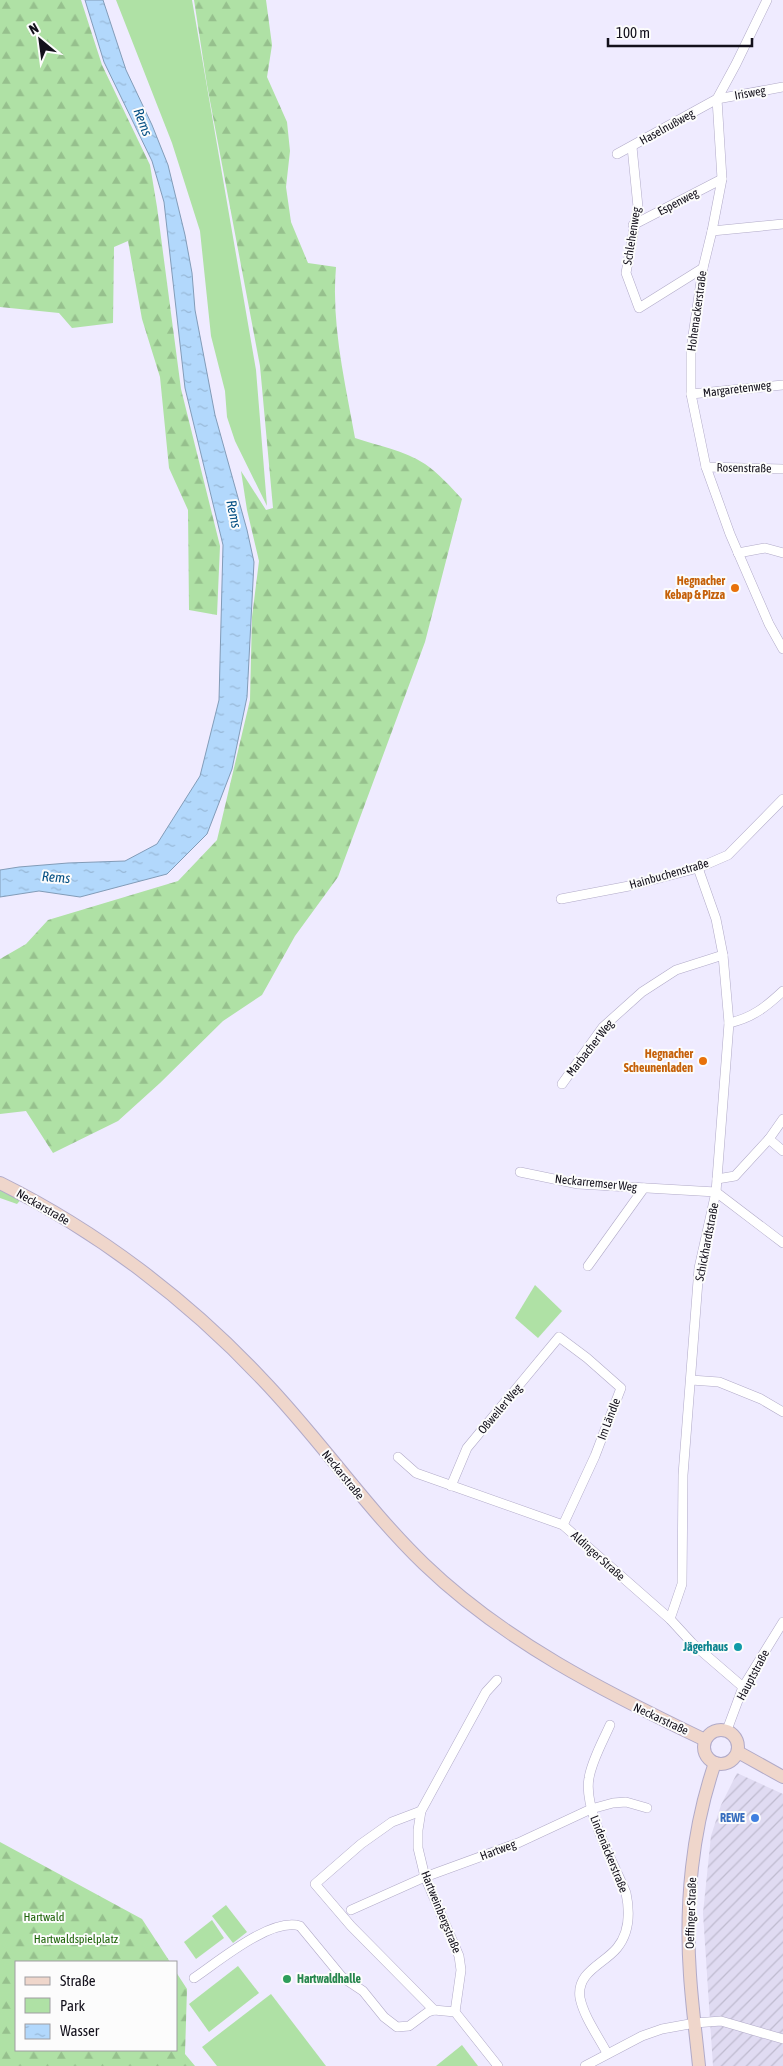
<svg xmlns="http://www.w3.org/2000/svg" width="783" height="2066" font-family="'Asap Condensed',sans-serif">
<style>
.industrial{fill:url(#industrial-furrows)}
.green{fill:#afe1a5}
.forest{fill:url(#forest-firs)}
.water{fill:url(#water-ripples);stroke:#829cb8}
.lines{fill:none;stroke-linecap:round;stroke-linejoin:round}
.street-casing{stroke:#b1aac8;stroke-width:10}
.secondary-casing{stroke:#b1aac8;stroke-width:14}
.street{stroke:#fff;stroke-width:9}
.secondary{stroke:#efd6cb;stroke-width:12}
.food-dot{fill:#e8710a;stroke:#fcfcfc;stroke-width:2}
.culture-dot{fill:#0f9aa8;stroke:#fcfcfc;stroke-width:2}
.shop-dot{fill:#3f7fe0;stroke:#fcfcfc;stroke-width:2}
.leisure-dot{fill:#2e9e5b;stroke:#fcfcfc;stroke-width:2}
.labels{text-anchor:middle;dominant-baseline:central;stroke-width:4;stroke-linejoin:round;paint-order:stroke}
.street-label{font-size:12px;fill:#13101b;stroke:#fcfcfc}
.food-label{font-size:12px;font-weight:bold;fill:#c56008;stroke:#fcfcfc;text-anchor:end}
.culture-label{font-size:12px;font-weight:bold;fill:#0d838f;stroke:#fcfcfc;text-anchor:end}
.shop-label{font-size:12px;font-weight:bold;fill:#366cbe;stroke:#fcfcfc;text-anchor:end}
.park-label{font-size:12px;fill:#1d6409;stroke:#fcfcfc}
.leisure-label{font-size:12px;font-weight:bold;fill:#27864d;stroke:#fcfcfc;text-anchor:start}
.water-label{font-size:14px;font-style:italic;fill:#004d82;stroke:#fcfcfc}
</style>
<defs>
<pattern id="industrial-furrows" width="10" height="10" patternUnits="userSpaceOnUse" patternTransform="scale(1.25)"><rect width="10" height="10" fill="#e0dbf2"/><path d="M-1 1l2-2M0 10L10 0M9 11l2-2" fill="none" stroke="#bfbbcf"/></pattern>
<pattern id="forest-firs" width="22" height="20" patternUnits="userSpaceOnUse" patternTransform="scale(1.25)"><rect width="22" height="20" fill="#afe1a5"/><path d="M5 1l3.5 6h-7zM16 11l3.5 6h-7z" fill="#96c08d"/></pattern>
<pattern id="water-ripples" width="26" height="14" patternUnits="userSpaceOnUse" patternTransform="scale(1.25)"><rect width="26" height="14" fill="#b2d8fc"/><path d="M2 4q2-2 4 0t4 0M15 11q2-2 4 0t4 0" fill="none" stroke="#98b8d7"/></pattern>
</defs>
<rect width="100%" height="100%" fill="#efebff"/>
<polygon class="industrial" points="737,1773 783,1794 783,2066 713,2066 703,1913 711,1836 721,1805"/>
<g class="green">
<polygon points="116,0 192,0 256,370 267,506 235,441 227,417 225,391 211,336 200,231 172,143"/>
<polygon points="0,1184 25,1195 17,1204 0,1198"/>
<polygon points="535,1285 562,1311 538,1338 515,1318"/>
<polygon points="226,1905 247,1932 233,1943 212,1916"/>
<polygon points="212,1920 224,1938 196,1959 184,1942"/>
<polygon points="238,1966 259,1993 209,2032 189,2004"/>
<polygon points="271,1994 326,2066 217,2066 202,2047"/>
<polygon points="462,2045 478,2066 436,2066"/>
</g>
<g class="forest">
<polygon points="0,0 81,0 102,65 150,165 157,207 181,389 220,546 217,615 189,610 188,510 169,468 160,377 142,319 128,241 114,247 113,323 72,328 59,313 0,307"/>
<path d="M194,0H266L272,45L267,77L287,122L290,151L286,187L291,222L308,263L336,267C331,324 345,382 355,438C378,446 404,450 425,464C439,474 450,486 462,499L425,642L338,877L295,936L262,995L223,1021L160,1083L118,1121L53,1153L26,1111L0,1114V959L26,944L48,920L178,881L217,840L250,700L252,617L259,561L247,510L241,471L266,510L273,508L260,366L207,85Z"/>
<polygon points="0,1842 142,1919 170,1962 16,1962 16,2050 176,2050 176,1972 187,1989 185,2054 195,2066 0,2066"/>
</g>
<polygon class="water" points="85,0 103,0 126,70 152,125 168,165 185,235 192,273 195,310 215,415 247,530 254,562 247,697 232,769 207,834 167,874 80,897 39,891 0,897 0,870 19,867 68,863 125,861 157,844 200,776 219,700 223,545 185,388 164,202 152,161 104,62"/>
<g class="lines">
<g class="street-casing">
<g id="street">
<polyline points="767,0 736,64 717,99 722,179 712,231 703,268 691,349 691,394 706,467 730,534 769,624 783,649"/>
<polyline points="632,147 638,207 626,273 639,308 703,268"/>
<polyline points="617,154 717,99 783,87"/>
<polyline points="633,225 722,179"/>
<polyline points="712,231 783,224"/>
<polyline points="691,394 783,385"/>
<polyline points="706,467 783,469"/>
<polyline points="738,553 765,548 783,553"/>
<polyline points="561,899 629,886 698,868 728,855 783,799"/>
<path d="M729,1023C752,1018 766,1007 783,991"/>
<polyline points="562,1084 603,1027 642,992 676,970 723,955"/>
<polyline points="769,1139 783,1151"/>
<polyline points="520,1172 578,1184 716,1192 783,1243"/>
<polyline points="717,1179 735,1176 769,1139 783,1119"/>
<polyline points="588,1266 644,1188"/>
<polyline points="691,1380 719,1382 761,1399 783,1412"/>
<polyline points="398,1457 416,1473 563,1525 670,1619 692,1643 743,1687"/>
<polyline points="451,1486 467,1448 559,1337 587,1358 621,1388 595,1456 563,1525"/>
<polyline points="670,1619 682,1584 683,1475 699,1268 716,1192 729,1023 723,955 716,919 698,868"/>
<polyline points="727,1730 743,1687 783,1622"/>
<polyline points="421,1811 392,1822 361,1844 315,1884 351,1926 434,2010"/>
<polyline points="351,1910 425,1877 518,1843 591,1809 613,1803 626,1802 647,1808"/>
<path d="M194,1978C218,1962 271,1917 300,1926L342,1977L363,1991L384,2017L397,2027L409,2026L428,2012L434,2010L455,2012L498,2066"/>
<polyline points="455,2012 461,1970 459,1956 425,1877 418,1848 418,1830 421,1811 486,1692 497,1680"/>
<path d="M607,2053C598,2036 584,2017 580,1998C576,1972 604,1964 617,1948C630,1932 630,1912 626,1893C614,1863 583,1809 589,1778C592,1760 603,1741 610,1725"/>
<polyline points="585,2066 642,2036 662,2029 695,2023 721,2021 783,2039"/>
</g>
</g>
<g class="secondary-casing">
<g id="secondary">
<path d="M0,1183C97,1231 188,1300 262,1379C319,1438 365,1507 424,1564C505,1642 605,1692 705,1740"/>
<circle cx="721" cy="1747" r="17"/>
<polyline points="738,1752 783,1777"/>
<path d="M699,2066C696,2036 692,2005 690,1975C685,1905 692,1829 715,1763"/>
</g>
</g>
<use href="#street" class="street"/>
<use href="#secondary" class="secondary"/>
</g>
<g class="food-dot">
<circle cx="735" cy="588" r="5"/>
<circle cx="703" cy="1061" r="5"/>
</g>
<circle class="culture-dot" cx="738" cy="1647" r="5"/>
<circle class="shop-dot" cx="755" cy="1818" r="5"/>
<circle class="leisure-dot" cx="287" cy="1979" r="5"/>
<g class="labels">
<g class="street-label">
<text transform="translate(750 93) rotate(-10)">Irisweg</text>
<text transform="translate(667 127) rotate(-29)">Haselnußweg</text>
<text transform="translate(678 202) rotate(-28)">Espenweg</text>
<text transform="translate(632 236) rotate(-81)">Schlehenweg</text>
<text transform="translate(697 311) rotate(-82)">Hohenackerstraße</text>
<text transform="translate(737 389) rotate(-7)">Margaretenweg</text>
<text transform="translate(744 468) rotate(1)">Rosenstraße</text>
<text transform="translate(669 874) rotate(-16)">Hainbuchenstraße</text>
<text transform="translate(590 1048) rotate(-52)">Marbacher Weg</text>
<text transform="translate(596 1183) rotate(6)">Neckarremser Weg</text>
<text transform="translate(43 1207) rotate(30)">Neckarstraße</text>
<text transform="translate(707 1242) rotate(-79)">Schickhardtstraße</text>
<text transform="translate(500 1409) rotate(-50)">Oßweiler Weg</text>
<text transform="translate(609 1419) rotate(-69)">Im Ländle</text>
<text transform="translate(343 1475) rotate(51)">Neckarstraße</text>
<text transform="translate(598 1556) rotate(42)">Aldinger Straße</text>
<text transform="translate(753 1675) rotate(-62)">Hauptstraße</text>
<text transform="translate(661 1719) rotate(25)">Neckarstraße</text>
<text transform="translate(498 1850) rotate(-21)">Hartweg</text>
<text transform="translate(609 1854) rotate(68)">Lindenäckerstraße</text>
<text transform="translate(441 1912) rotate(68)">Hartweinbergstraße</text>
<text transform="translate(691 1913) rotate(-88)">Oeffinger Straße</text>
</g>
<g class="food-label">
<text x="725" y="581">Hegnacher<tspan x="725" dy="14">Kebap &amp; Pizza</tspan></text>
<text x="693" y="1054">Hegnacher<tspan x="693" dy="14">Scheunenladen</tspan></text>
</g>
<g class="culture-label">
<text x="728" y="1647">Jägerhaus</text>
</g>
<g class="shop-label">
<text x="745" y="1818">REWE</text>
</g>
<g class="park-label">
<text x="44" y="1917">Hartwald</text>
<text x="76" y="1939">Hartwaldspielplatz</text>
</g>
<g class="leisure-label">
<text x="297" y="1979">Hartwaldhalle</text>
</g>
<g class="water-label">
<text transform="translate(143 122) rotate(69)">Rems</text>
<text transform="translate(234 514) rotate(78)">Rems</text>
<text transform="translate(56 877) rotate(4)">Rems</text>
</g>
</g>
<rect x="15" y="1961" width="162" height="90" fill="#fcfcfc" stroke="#9f9ea2"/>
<rect x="25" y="1977" width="25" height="8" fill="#efd6cb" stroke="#9f9ea2"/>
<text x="60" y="1986" font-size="15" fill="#13101b">Straße</text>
<rect x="25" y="1998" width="25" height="15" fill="#afe1a5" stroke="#9f9ea2"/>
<text x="60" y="2011" font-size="15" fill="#13101b">Park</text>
<rect x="25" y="2024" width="25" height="15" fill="url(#water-ripples)" stroke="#9f9ea2"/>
<text x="60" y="2036" font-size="15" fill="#13101b">Wasser</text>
<g transform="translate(40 40) rotate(331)" stroke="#fcfcfc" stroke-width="4" paint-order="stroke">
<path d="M0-4L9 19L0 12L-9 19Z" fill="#13101b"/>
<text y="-8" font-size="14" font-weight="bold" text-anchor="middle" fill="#13101b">N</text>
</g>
<path d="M608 38v8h144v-8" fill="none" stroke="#13101b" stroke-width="2.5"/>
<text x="616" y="38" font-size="15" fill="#13101b" stroke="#fcfcfc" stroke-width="4" paint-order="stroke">100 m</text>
</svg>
